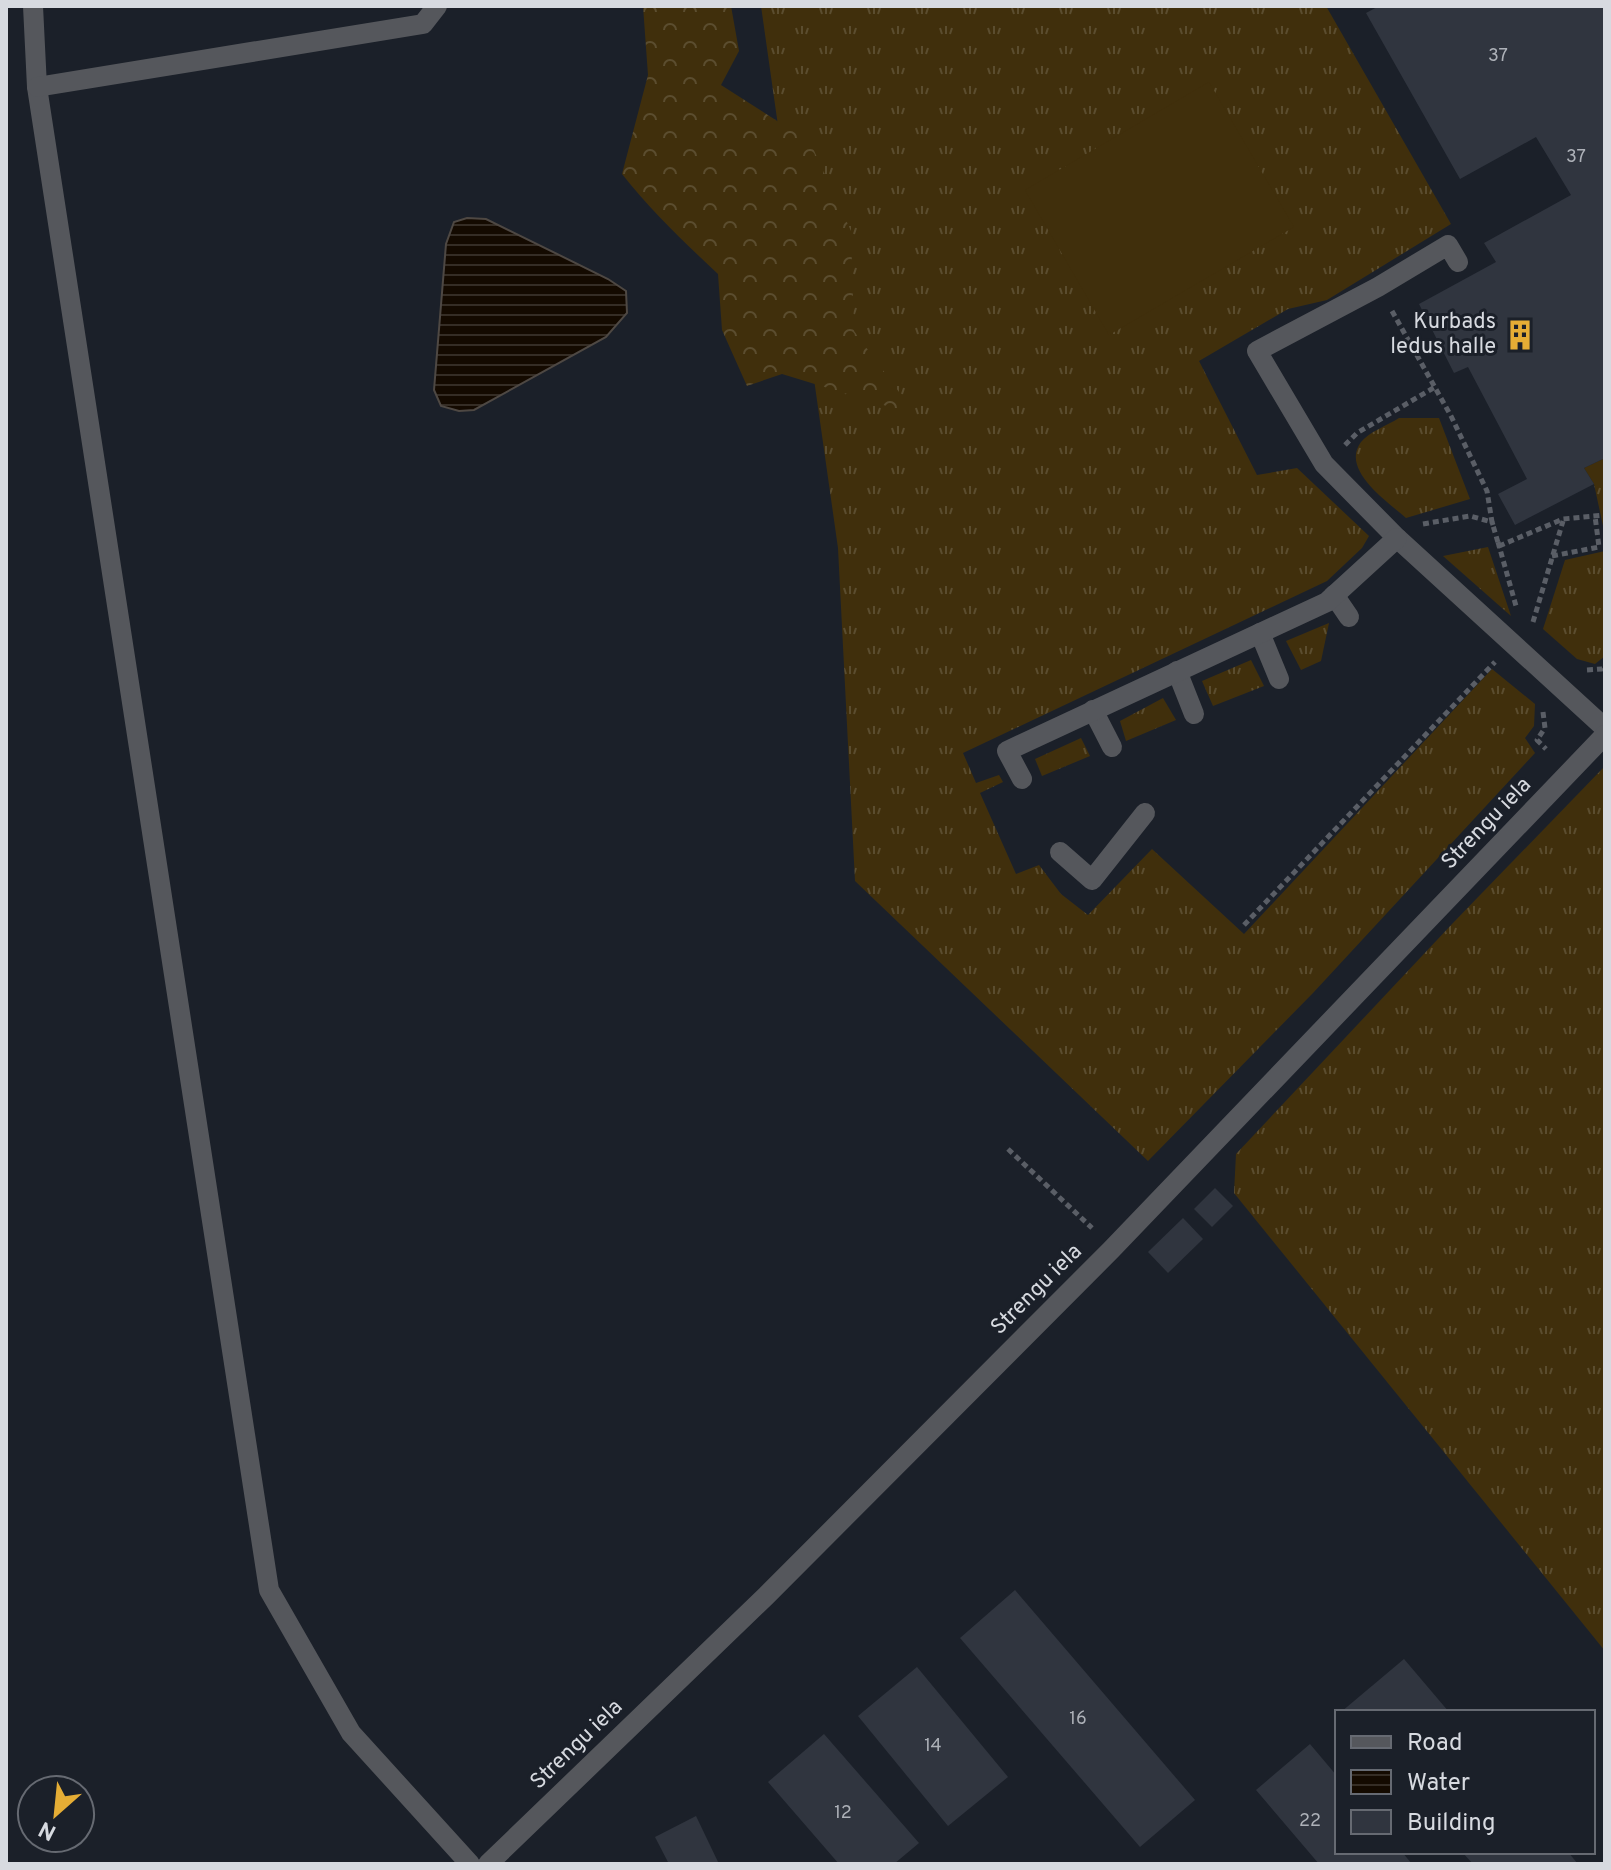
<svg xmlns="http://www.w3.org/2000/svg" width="1611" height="1870" font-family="Overpass,sans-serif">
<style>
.grass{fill:url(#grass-tufts)}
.forest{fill:url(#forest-crowns)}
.garden{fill:#402f0c}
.water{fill:url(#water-rules);stroke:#4e4843;stroke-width:2}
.building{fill:#30353f}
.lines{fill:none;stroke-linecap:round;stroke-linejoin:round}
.path{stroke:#5a5e66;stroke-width:5;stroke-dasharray:6 4;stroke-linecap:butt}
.minor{stroke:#55575c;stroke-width:20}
.labels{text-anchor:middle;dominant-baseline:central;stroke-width:6;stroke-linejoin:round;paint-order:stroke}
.number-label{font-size:18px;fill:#adb1b8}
.poi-label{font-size:22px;fill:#d7dae0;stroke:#1b2029;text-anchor:end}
.street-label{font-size:22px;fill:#d7dae0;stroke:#1b2029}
</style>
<defs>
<pattern id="grass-tufts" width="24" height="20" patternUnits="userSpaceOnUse" patternTransform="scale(2)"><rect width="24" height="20" fill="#402f0c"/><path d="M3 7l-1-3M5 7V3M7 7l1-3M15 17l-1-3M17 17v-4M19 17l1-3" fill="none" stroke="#5b4d2f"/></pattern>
<pattern id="forest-crowns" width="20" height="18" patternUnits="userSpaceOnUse" patternTransform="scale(2)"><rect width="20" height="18" fill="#402f0c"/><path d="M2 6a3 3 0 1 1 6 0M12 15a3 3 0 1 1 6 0" fill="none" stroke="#5b4d2f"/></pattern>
<pattern id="water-rules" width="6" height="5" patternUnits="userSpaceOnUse" patternTransform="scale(2)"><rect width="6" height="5" fill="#140a00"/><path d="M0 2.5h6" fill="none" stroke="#352d25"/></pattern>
</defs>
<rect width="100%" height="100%" fill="#1b2029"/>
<g class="grass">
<polygon points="761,6 1326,6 1451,224 1327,300 1288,309 1199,361 1257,475 1297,468 1369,536 1362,548 1327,581 963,753 976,783 999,775 1003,782 980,793 1016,874 1039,865 1061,894 1088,915 1152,849 1244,934 1492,669 1535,704 1534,726 1525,738 1535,753 1313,993 1148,1161 855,881 838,548"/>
<path d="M1399,418H1439L1470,499L1406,518C1388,502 1340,470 1361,442C1369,432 1388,425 1399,418Z"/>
<polygon points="1605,458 1605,535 1594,484 1584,468"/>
<polygon points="1488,547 1511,616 1443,556"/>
<polygon points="1605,551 1605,656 1595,664 1577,659 1543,629 1565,560"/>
<polygon points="1329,623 1321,661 1301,670 1286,641"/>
<polygon points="1251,660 1264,686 1213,706 1202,681"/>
<polygon points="1163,698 1176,720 1126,741 1120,721"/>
<polygon points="1081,738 1090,756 1042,776 1035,759"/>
<polygon points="1605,766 1605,1651 1234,1193 1236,1154 1452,924"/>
</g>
<path class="forest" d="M643,6H731L739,51L721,85L810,142L851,231L854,331L916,415L782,374L747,386L722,330L718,274C684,242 651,211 622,174L648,75Z"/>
<polygon class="garden" points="1209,82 1294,227 1109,335 1025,190"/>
<polygon class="water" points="467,218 486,219 608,279 626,291 627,313 606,337 474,410 459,411 441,406 434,390 446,244 454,222"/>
<g class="building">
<polygon points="1379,6 1605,6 1605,458 1584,468 1594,484 1515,525 1498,494 1527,479 1468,367 1454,373 1419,304 1496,262 1484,243 1571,195 1536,137 1460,179 1366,13"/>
<polygon points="1215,1188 1233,1206 1212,1227 1194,1209"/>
<polygon points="1183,1218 1203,1239 1168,1273 1148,1252"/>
<polygon points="1015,1590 1195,1800 1140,1847 960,1638"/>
<polygon points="1404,1659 1449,1712 1341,1712"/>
<polygon points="917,1667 1008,1777 948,1826 858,1716"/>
<polygon points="824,1734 919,1843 894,1864 839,1864 768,1782"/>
<polygon points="1310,1744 1337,1776 1337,1852 1402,1852 1412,1864 1319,1864 1256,1790"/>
<polygon points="696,1816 719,1864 669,1864 655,1837"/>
<polygon points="1462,1852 1568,1852 1578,1864 1473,1864"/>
</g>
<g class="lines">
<g class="path">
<polyline points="1392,311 1451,416 1487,491 1492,522 1499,546 1563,519 1605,515"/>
<polyline points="1345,445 1357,433 1435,387"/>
<polyline points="1423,524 1470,516 1492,522 1493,525"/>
<polyline points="1498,542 1516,606"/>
<polyline points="1552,556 1599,547 1595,516"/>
<polyline points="1533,622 1563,521"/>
<polyline points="1587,670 1602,669 1605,667"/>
<polyline points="1543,712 1545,728 1537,740 1546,749"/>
<polyline points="1244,925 1495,662"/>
<polyline points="1008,1149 1092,1228"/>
</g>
<g class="minor">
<polyline points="33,6 37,87 269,1590 351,1733 470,1864"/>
<polyline points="37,87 423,24 437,6"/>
<polyline points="1458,262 1448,245 1378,287 1257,351 1324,464 1397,538 1605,728"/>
<polyline points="1334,595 1349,617"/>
<polyline points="1260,633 1279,679"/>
<polyline points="1177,671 1194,714"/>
<polyline points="1093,710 1112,747"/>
<polyline points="1022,779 1007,751 1327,602 1397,538"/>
<polyline points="1060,852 1092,880 1145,813"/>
<polyline points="488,1864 766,1596 1111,1250 1605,735"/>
</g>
</g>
<defs>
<g id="building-bare" transform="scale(2.4)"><path d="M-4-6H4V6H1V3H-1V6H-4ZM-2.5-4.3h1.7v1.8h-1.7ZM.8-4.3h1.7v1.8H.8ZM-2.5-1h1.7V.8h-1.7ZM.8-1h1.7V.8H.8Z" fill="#e5ad35" stroke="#1b2029" stroke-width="2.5" paint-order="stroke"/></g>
</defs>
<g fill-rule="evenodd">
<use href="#building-bare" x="1520" y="335"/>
</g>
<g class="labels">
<g class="number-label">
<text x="1498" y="56">37</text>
<text x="1576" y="157">37</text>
<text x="1078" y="1719">16</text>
<text x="933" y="1746">14</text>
<text x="843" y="1813">12</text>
<text x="1310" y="1821">22</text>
</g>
<g class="poi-label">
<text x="1496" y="322">Kurbads<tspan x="1496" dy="25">ledus halle</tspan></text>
</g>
<g class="street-label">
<text transform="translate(1487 824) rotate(-46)">Strengu iela</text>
<text transform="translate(1037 1290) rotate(-45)">Strengu iela</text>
<text transform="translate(577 1745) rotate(-44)">Strengu iela</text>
</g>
</g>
<rect width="1611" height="1870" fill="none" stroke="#d7dae0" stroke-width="16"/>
<rect x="1335" y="1710" width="260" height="144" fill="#1b2029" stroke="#666a72" stroke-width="2"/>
<rect x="1351" y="1736" width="40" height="12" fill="#55575c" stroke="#666a72" stroke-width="2"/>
<text x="1407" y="1750" font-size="24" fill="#d7dae0">Road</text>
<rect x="1351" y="1770" width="40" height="24" fill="url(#water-rules)" stroke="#666a72" stroke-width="2"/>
<text x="1407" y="1790" font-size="24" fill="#d7dae0">Water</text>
<rect x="1351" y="1810" width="40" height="24" fill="#30353f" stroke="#666a72" stroke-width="2"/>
<text x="1407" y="1830" font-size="24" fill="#d7dae0">Building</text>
<g transform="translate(56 1814) rotate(207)"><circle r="38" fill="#1b2029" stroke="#666a72" stroke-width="2"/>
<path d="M0-6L14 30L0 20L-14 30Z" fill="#e5ad35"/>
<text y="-12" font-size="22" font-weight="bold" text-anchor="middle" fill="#d7dae0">N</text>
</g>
</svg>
